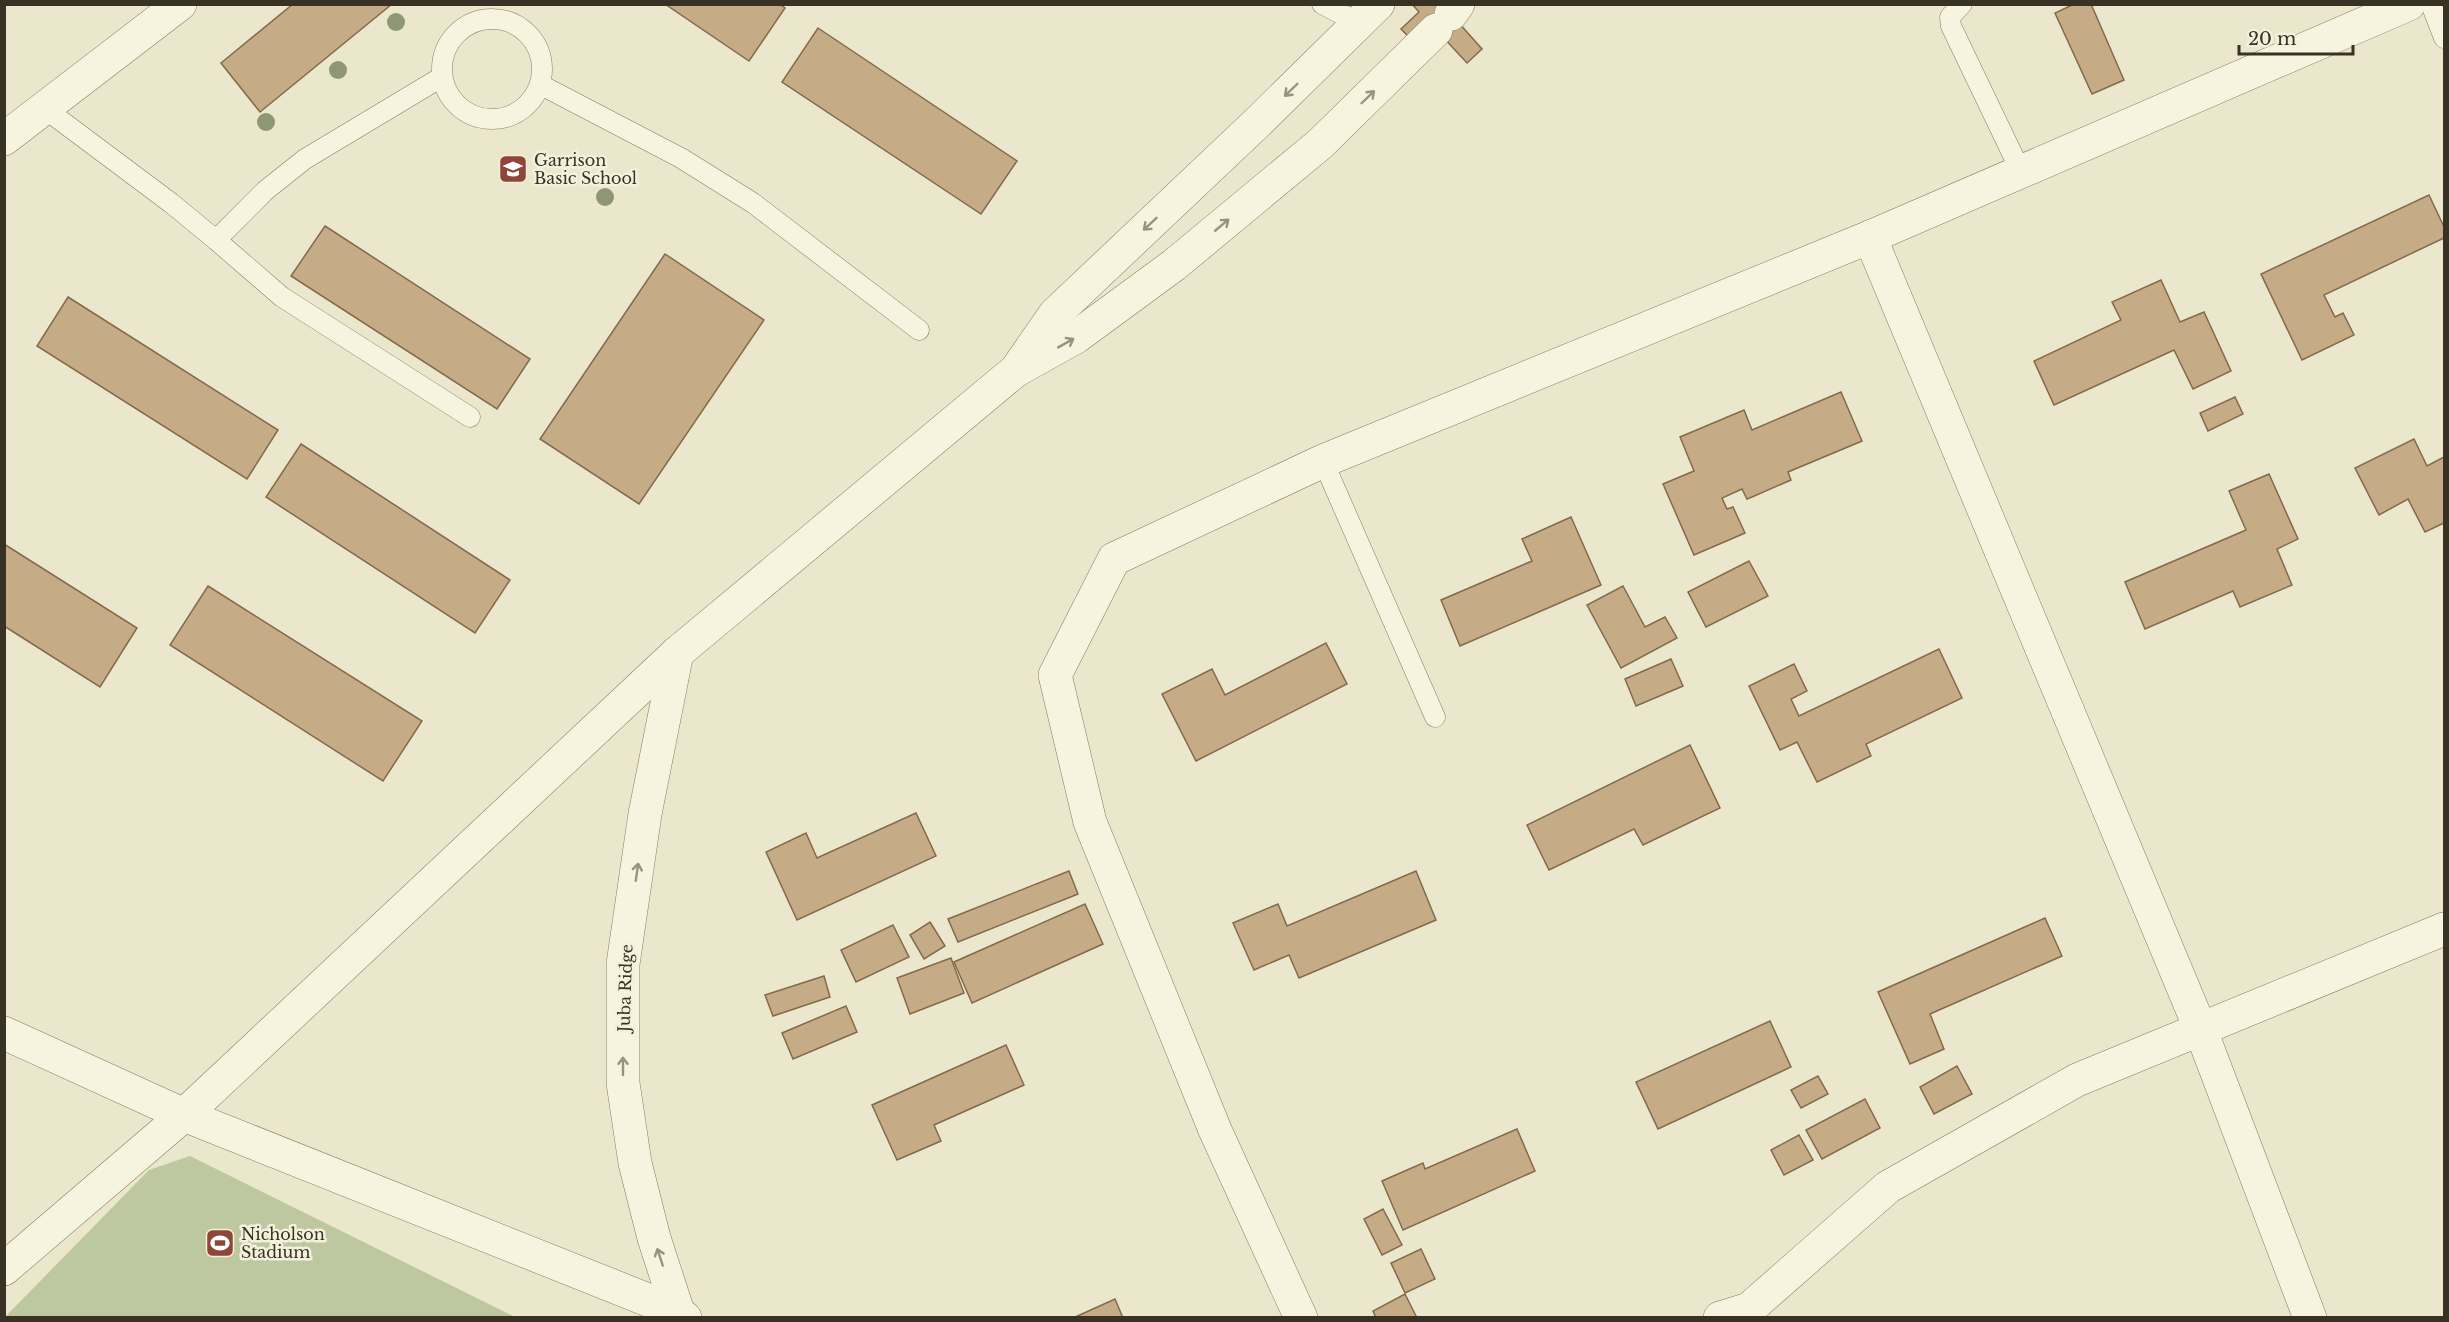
<svg xmlns="http://www.w3.org/2000/svg" width="2449" height="1322" font-family="'Libre Baskerville',serif">
<style>
.green{fill:#bdc8a0}
.building{fill:#c5ab86;stroke:#836a4a;stroke-width:1.5}
.lines{fill:none;stroke-linecap:round;stroke-linejoin:round}
.lane-casing{stroke:#867b61;stroke-width:21}
.street-casing{stroke:#867b61;stroke-width:34}
.lane{stroke:#f6f3de;stroke-width:20}
.street{stroke:#f6f3de;stroke-width:33}
.tree{fill:#8e9674}
.oneway{stroke:#989280}
.labels{text-anchor:middle;dominant-baseline:central;stroke-width:5;stroke-linejoin:round;paint-order:stroke}
.poi-label{font-size:16px;fill:#393123;stroke:#f3f0db;text-anchor:start}
.street-label{font-size:16px;fill:#393123;stroke:#f3f0db}
</style>
<rect width="100%" height="100%" fill="#ebe7cc"/>
<polygon class="green" points="190,1156 515,1317 5,1317 149,1170"/>
<g class="building">
<polygon points="293,4 392,4 260,112 221,63"/>
<polygon points="665,4 779,4 785,8 749,61"/>
<polygon points="1412,4 1442,4 1482,49 1467,63 1429,22 1411,39 1401,29 1419,12"/>
<polygon points="2074,4 2091,4 2124,80 2092,94 2055,13"/>
<polygon points="818,28 1017,161 981,214 782,82"/>
<polygon points="2429,195 2444,227 2444,238 2324,295 2335,317 2343,313 2354,335 2302,360 2261,274"/>
<polygon points="325,226 530,359 497,409 291,276"/>
<polygon points="665,254 764,320 639,504 540,439"/>
<polygon points="2161,280 2180,322 2204,312 2231,371 2193,389 2174,350 2054,405 2034,361 2121,320 2112,302"/>
<polygon points="68,297 278,430 247,479 37,346"/>
<polygon points="1841,392 1862,441 1788,472 1791,480 1752,497 1747,499 1742,489 1722,498 1727,509 1733,507 1745,533 1694,555 1663,484 1694,471 1680,437 1744,410 1752,430"/>
<polygon points="2235,397 2243,414 2208,431 2200,413"/>
<polygon points="2414,439 2427,466 2444,457 2444,523 2425,532 2408,499 2379,515 2355,468"/>
<polygon points="301,444 510,580 475,633 266,497"/>
<polygon points="2269,474 2298,539 2277,549 2292,585 2240,607 2233,591 2145,629 2125,582 2246,530 2229,491"/>
<polygon points="1571,517 1601,585 1460,646 1441,600 1532,561 1522,539"/>
<polygon points="4,544 137,628 100,687 4,626"/>
<polygon points="1749,561 1768,596 1706,627 1688,592"/>
<polygon points="208,586 422,721 383,781 170,645"/>
<polygon points="1623,586 1645,627 1665,617 1677,638 1621,668 1587,605"/>
<polygon points="1326,643 1347,684 1196,761 1162,694 1212,669 1225,695"/>
<polygon points="1939,649 1962,698 1866,744 1871,756 1817,782 1797,742 1780,750 1749,686 1794,664 1807,691 1791,699 1799,716"/>
<polygon points="1671,659 1683,686 1636,706 1625,679"/>
<polygon points="1690,745 1720,808 1643,845 1634,829 1549,870 1527,825"/>
<polygon points="916,813 936,856 797,920 766,852 806,833 817,858"/>
<polygon points="1069,871 1078,894 958,942 948,919"/>
<polygon points="1416,871 1436,920 1299,978 1289,955 1254,970 1233,923 1278,904 1287,926"/>
<polygon points="1085,904 1103,944 972,1003 954,962"/>
<polygon points="2045,918 2062,956 1930,1014 1944,1049 1910,1064 1878,992"/>
<polygon points="930,922 945,946 924,959 910,935"/>
<polygon points="893,925 909,957 856,982 841,950"/>
<polygon points="951,958 964,993 910,1014 897,978"/>
<polygon points="824,976 830,997 773,1016 765,995"/>
<polygon points="846,1006 857,1032 793,1059 782,1033"/>
<polygon points="1770,1021 1791,1067 1658,1129 1636,1082"/>
<polygon points="1006,1045 1024,1085 934,1125 941,1141 897,1160 872,1105"/>
<polygon points="1957,1066 1972,1094 1934,1114 1920,1087"/>
<polygon points="1818,1076 1828,1094 1801,1108 1791,1090"/>
<polygon points="1865,1099 1880,1128 1822,1159 1806,1130"/>
<polygon points="1517,1129 1535,1171 1403,1230 1382,1181 1423,1163 1425,1169"/>
<polygon points="1799,1135 1813,1160 1784,1175 1771,1150"/>
<polygon points="1383,1209 1402,1245 1382,1255 1364,1219"/>
<polygon points="1421,1249 1435,1279 1405,1293 1391,1263"/>
<polygon points="1405,1294 1417,1318 1376,1318 1373,1311"/>
<polygon points="1115,1299 1123,1318 1073,1318"/>
</g>
<g class="lines">
<g class="lane-casing">
<g id="lane">
<polyline points="1322,4 1359,23"/>
<polyline points="1962,4 1950,17 1951,26 2021,172"/>
<polyline points="2431,4 2444,38"/>
<circle cx="492" cy="69" r="50"/>
<polyline points="541,85 681,158 753,203 919,330"/>
<polyline points="44,108 171,203 216,240 266,190 305,159 440,78"/>
<polyline points="216,240 282,297 470,417"/>
<polyline points="1323,461 1435,717"/>
</g>
</g>
<g class="street-casing">
<g id="street">
<polyline points="1451,14 1458,4"/>
<polyline points="4,139 180,4"/>
<polyline points="1870,237 2200,1028 2310,1318"/>
<polyline points="1019,366 1055,314 1258,122 1378,4"/>
<polyline points="677,653 645,814 623,964 623,1083 635,1163 654,1238 678,1312 685,1318"/>
<polyline points="4,1033 184,1115 678,1312"/>
<polyline points="4,1269 184,1115 677,653 1015,371 1076,337 1174,265 1320,144 1436,30"/>
<polyline points="1301,1318 1215,1130 1090,822 1055,675 1114,559 1323,461 1870,237 2409,4"/>
<polyline points="1720,1318 1749,1309 1888,1187 2077,1080 2444,929"/>
</g>
</g>
<use href="#lane" class="lane"/>
<use href="#street" class="street"/>
</g>
<g class="tree">
<circle cx="396" cy="22" r="9"/>
<circle cx="338" cy="70" r="9"/>
<circle cx="266" cy="122" r="9"/>
<circle cx="605" cy="197" r="9"/>
</g>
<defs><path id="oneway-shaft" d="M-6 0H5M1.5-3L5.5 0L1.5 3" fill="none" stroke-width="1.6" stroke-linecap="round" stroke-linejoin="round" transform="scale(1.5)"/></defs>
<g class="oneway">
<use href="#oneway-shaft" transform="translate(1291 90) rotate(136)"/>
<use href="#oneway-shaft" transform="translate(1368 97) rotate(-44)"/>
<use href="#oneway-shaft" transform="translate(1150 224) rotate(137)"/>
<use href="#oneway-shaft" transform="translate(1222 225) rotate(-40)"/>
<use href="#oneway-shaft" transform="translate(1066 343) rotate(-29)"/>
<use href="#oneway-shaft" transform="translate(637 872) rotate(-82)"/>
<use href="#oneway-shaft" transform="translate(623 1066) rotate(-90)"/>
<use href="#oneway-shaft" transform="translate(660 1257) rotate(-108)"/>
</g>
<defs>
<g id="school-square" transform="scale(1.5)"><rect x="-9" y="-9" width="18" height="18" rx="4" fill="#8f4638" stroke="#f3f0db"/><path d="M0-5L7-2L0 1L-7-2ZM-4 1L0 2.5L4 1V4Q0 6-4 4Z" fill="#fff"/></g>
<g id="stadium-square" transform="scale(1.5)"><rect x="-9" y="-9" width="18" height="18" rx="4" fill="#8f4638" stroke="#f3f0db"/><path d="M0-5a6.5 5 0 1 0 0 10a6.5 5 0 1 0 0-10ZM-3.5-1.8h7v3.6h-7Z" fill="#fff"/></g>
</defs>
<g fill-rule="evenodd">
<use href="#school-square" x="513" y="169"/>
<use href="#stadium-square" x="220" y="1243"/>
</g>
<g class="labels">
<g class="poi-label">
<text x="534" y="160">Garrison<tspan x="534" dy="18">Basic School</tspan></text>
<text x="241" y="1234">Nicholson<tspan x="241" dy="18">Stadium</tspan></text>
</g>
<g class="street-label">
<text transform="translate(625 988) rotate(-88)">Juba Ridge</text>
</g>
</g>
<rect width="2449" height="1322" fill="none" stroke="#393123" stroke-width="12"/>
<path d="M2239 45v9h114v-9" fill="none" stroke="#393123" stroke-width="3"/>
<text x="2248" y="45" font-size="18" fill="#393123" stroke="#f3f0db" stroke-width="4.5" paint-order="stroke">20 m</text>
</svg>
